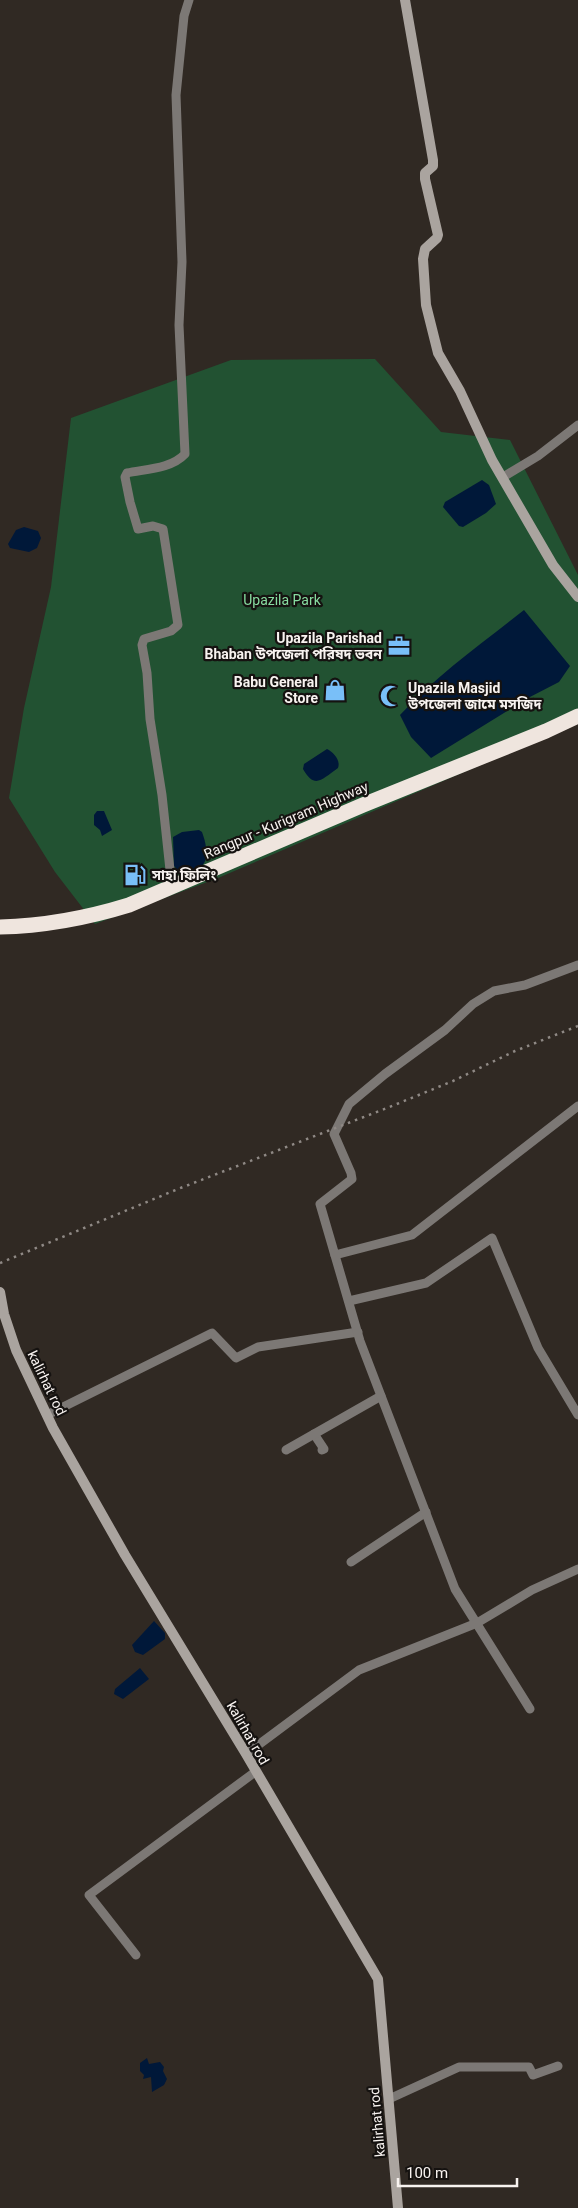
<svg xmlns="http://www.w3.org/2000/svg" width="578" height="2208" font-family="Roboto,'Noto Sans Bengali',sans-serif">
<style>
.green{fill:#225232}
.water{fill:#001839}
.lines{fill:none;stroke-linecap:round;stroke-linejoin:round}
.street{stroke:#7c7875;stroke-width:9}
.secondary{stroke:#aaa49f;stroke-width:10}
.highway{stroke:#efe5de;stroke-width:15}
.rail{stroke:#8f8985;stroke-width:2.5;stroke-dasharray:2.5 5;stroke-linecap:butt}
.labels{text-anchor:middle;dominant-baseline:central;stroke-width:4.5;stroke-linejoin:round;paint-order:stroke}
.park-label{font-size:14px;fill:#88dda1;stroke:#151210}
.poi-label{font-size:14px;font-weight:bold;fill:#f8f3f0;stroke:#151210;text-anchor:end}
.street-label{font-size:14px;fill:#f8f3f0;stroke:#151210}
</style>
<rect width="100%" height="100%" fill="#302923"/>
<polygon class="green" points="375,359 441,432 510,440 578,575 578,723 218,878 95,924 55,872 9,798 24,708 51,587 71,418 231,360"/>
<g class="water">
<polygon points="482,480 489,485 496,504 486,513 463,527 459,526 443,507 445,502"/>
<polygon points="24,527 38,531 41,538 37,548 29,552 10,548 8,544 16,530"/>
<path d="M524,610L570,666L559,682L528,698L431,758L411,737L400,715C437,675 481,644 524,610Z"/>
<path d="M327,749C333,752 341,760 338,768C322,779 315,790 303,769L304,764Z"/>
<polygon points="104,811 112,830 102,836 100,830 94,825 94,815 97,811"/>
<path d="M199,830L202,832C211,857 208,874 178,871L174,866L173,837L182,832Z"/>
<polygon points="154,1621 165,1633 165,1639 143,1655 135,1652 132,1645"/>
<polygon points="140,1668 149,1679 123,1699 114,1694 115,1689"/>
<polygon points="147,2058 149,2064 160,2062 164,2067 163,2071 167,2079 164,2085 152,2092 151,2077 143,2079 144,2075 140,2071 140,2063"/>
</g>
<g class="lines">
<g class="street">
<polyline points="503,477 538,456 578,425"/>
<path d="M176,885L170,870L162,795L150,719L147,673L142,645L144,639L171,631L178,625L163,529L153,526L138,529L130,502L125,477L127,473C146,469 171,469 185,454L179,325L182,262L176,95L184,16L189,0"/>
<polyline points="335,1255 412,1235 578,1106"/>
<polyline points="349,1301 426,1283 492,1238 538,1348 578,1415"/>
<polyline points="47,1415 212,1333 236,1358 258,1347 358,1332"/>
<polyline points="314,1434 324,1449 322,1450"/>
<polyline points="286,1450 381,1396"/>
<polyline points="351,1562 426,1512"/>
<polyline points="530,1709 455,1589 360,1341 320,1204 352,1179 351,1173 334,1134 349,1104 385,1074 445,1030 473,1004 494,991 525,985 578,965"/>
<polyline points="246,1754 359,1670 477,1623 532,1590 578,1569"/>
<polyline points="136,1955 89,1895 255,1772"/>
<polyline points="389,2099 459,2067 529,2067 533,2075 558,2066"/>
</g>
<g class="secondary">
<polyline points="405,0 433,160 433,166 425,173 425,179 438,235 437,238 425,249 423,259 426,305 438,353 460,391 492,460 553,565 578,597"/>
<polyline points="0,1292 4,1314 16,1350 53,1428 125,1555 246,1754 378,1979 398,2208"/>
</g>
<path class="highway" d="M0,927C44,926 87,918 129,905L363,805L546,731L578,716"/>
<polyline class="rail" points="0,1263 178,1189 387,1108 453,1081 515,1051 578,1026"/>
</g>
<defs>
<g id="office-bare" transform="scale(1.725)"><path d="M-6-3h4V-5.5h4V-3h4V5H-6ZM-1-4.5V-3h2v-1.5ZM-6 0V1H6V0Z" fill="#79bff8" stroke="#151210" stroke-width="2.5" paint-order="stroke"/></g>
<g id="shop-bare" transform="scale(1.725)"><path d="M-5-2.5h2.3a2.7 3.5 0 0 1 5.4 0H5L5.5 6h-11ZM-1.5-2.5h3a1.5 2.3 0 0 0-3 0Z" fill="#79bff8" stroke="#151210" stroke-width="2.5" paint-order="stroke"/></g>
<g id="mosque-bare" transform="scale(1.725)"><path d="M3.5-4.9A6 6 0 1 0 3.5 4.9A5 5 0 1 1 3.5-4.9Z" fill="#79bff8" stroke="#151210" stroke-width="2.5" paint-order="stroke"/></g>
<g id="fuel-bare" transform="scale(1.725)"><path d="M-5.5-6h7V0h2V4h1.3V-2.5L3-4.5l.8-.8L6-3V5H2.5V1h-1V6h-7ZM-4.2-4.7v3.2H.2V-4.7Z" fill="#79bff8" stroke="#151210" stroke-width="2.5" paint-order="stroke"/></g>
</defs>
<g fill-rule="evenodd">
<use href="#office-bare" x="399" y="646"/>
<use href="#shop-bare" x="335" y="690"/>
<use href="#mosque-bare" x="391" y="696"/>
<use href="#fuel-bare" x="135" y="875"/>
</g>
<g class="labels">
<g class="park-label">
<text x="282" y="600">Upazila Park</text>
</g>
<g class="poi-label">
<text x="382" y="638">Upazila Parishad<tspan x="382" dy="16">Bhaban উপজেলা পরিষদ ভবন</tspan></text>
<text x="318" y="682">Babu General<tspan x="318" dy="16">Store</tspan></text>
<text x="408" y="688" text-anchor="start">Upazila Masjid<tspan x="408" dy="16">উপজেলা জামে মসজিদ</tspan></text>
<text x="152" y="875" text-anchor="start">সাহা ফিলিং</text>
</g>
<g class="street-label">
<text transform="translate(286 820) rotate(-23)">Rangpur - Kurigram Highway</text>
<text transform="translate(47 1383) rotate(64)">kalirhat rod</text>
<text transform="translate(248 1733) rotate(60)">kalirhat rod</text>
<text transform="translate(377 2122) rotate(-95)">kalirhat rod</text>
</g>
</g>
<path d="M398 2178v8h119v-8" fill="none" stroke="#f8f3f0" stroke-width="2.5"/>
<text x="406" y="2178" font-size="15" fill="#f8f3f0" stroke="#151210" stroke-width="4" paint-order="stroke">100 m</text>
</svg>
